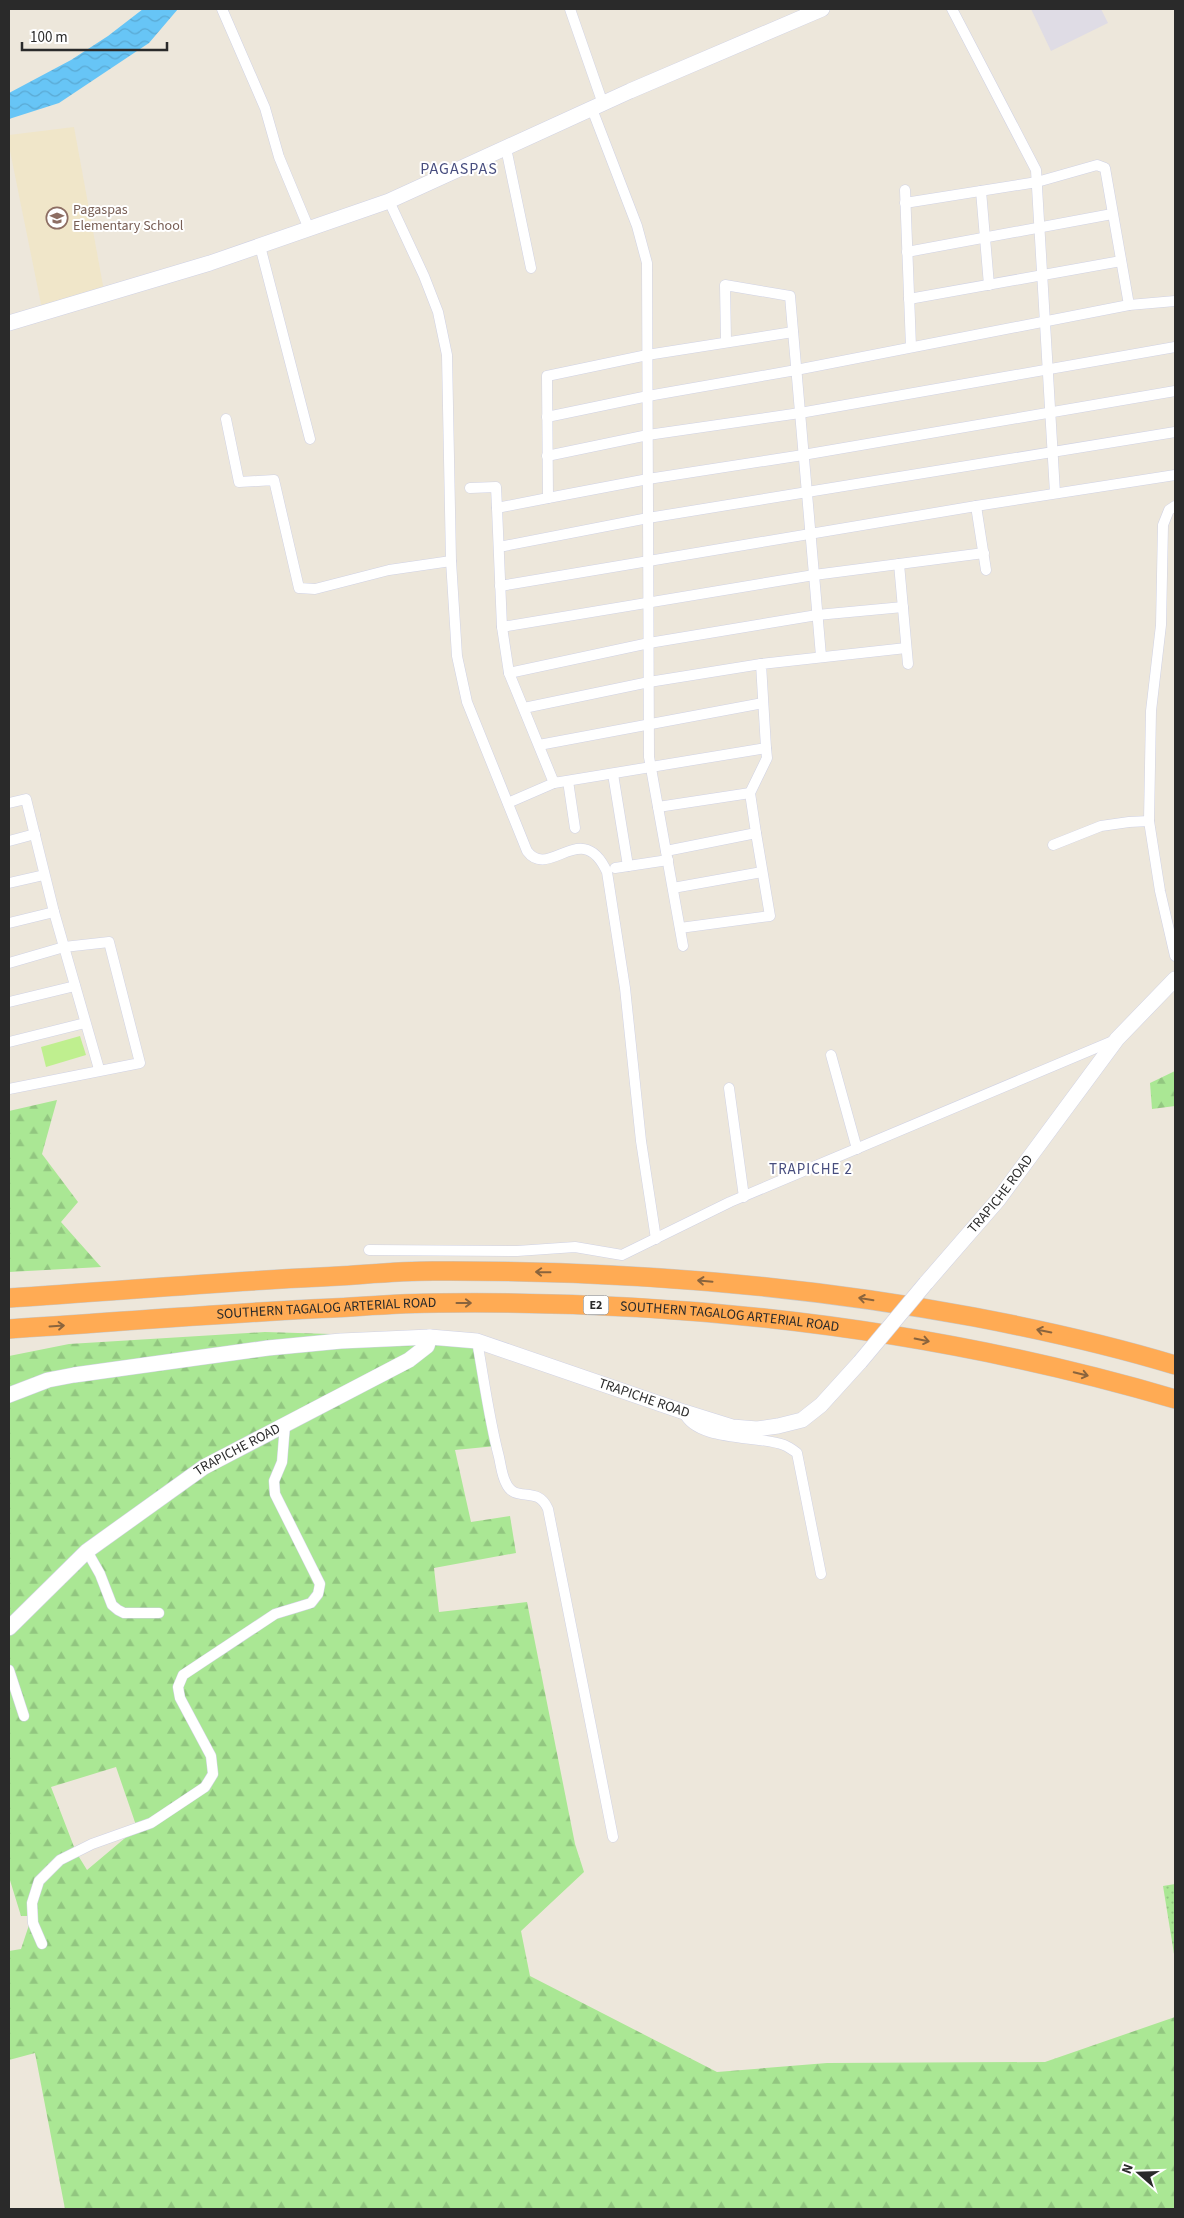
<svg xmlns="http://www.w3.org/2000/svg" width="1184" height="2218" font-family="'Source Sans 3',sans-serif">
<style>
.industrial{fill:#dfdce5}
.education{fill:#f0e6c9}
.grass{fill:url(#grass-dots)}
.forest{fill:url(#forest-firs);fill-rule:evenodd}
.pitch{fill:#bfef8f}
.water{fill:url(#water-waves)}
.lines{fill:none;stroke-linecap:round;stroke-linejoin:round}
.street-casing{stroke:#d0d2e4;stroke-width:11}
.secondary-casing{stroke:#d0d2e4;stroke-width:16}
.highway-casing{stroke:#c8c8c8;stroke-width:20}
.street{stroke:#fff;stroke-width:10}
.secondary{stroke:#fff;stroke-width:15}
.highway{stroke:#ffab54;stroke-width:19}
.secondary-bridge-casing{stroke:#d0d2e4;stroke-width:16;stroke-linecap:butt}
.secondary-bridge{stroke:#fff;stroke-width:15}
.oneway{stroke:#8a643d}
.labels{text-anchor:middle;dominant-baseline:central;stroke-width:4;stroke-linejoin:round;paint-order:stroke}
.shield{fill:#fff;stroke:#6a6a6a;stroke-width:1}
.shield-label{font-size:12px;font-weight:bold;fill:#2a2a2a}
.education-label{font-size:14px;fill:#785e54;stroke:#fff;text-anchor:start}
.street-label{font-size:14px;fill:#2a2a2a;stroke:#fff}
.neighbourhood-label{font-size:15px;letter-spacing:1px;fill:#474d7e;stroke:#fff}
.quarter-label{font-size:16px;letter-spacing:1px;fill:#474d7e;stroke:#fff}
</style>
<defs>
<pattern id="grass-dots" width="8" height="8" patternUnits="userSpaceOnUse" patternTransform="scale(1.25)"><rect width="8" height="8" fill="#aae794"/><path d="M2 2h.1M6 6h.1" fill="none" stroke="#92c680" stroke-width="1.8" stroke-linecap="round"/></pattern>
<pattern id="forest-firs" width="22" height="20" patternUnits="userSpaceOnUse" patternTransform="scale(1.25)"><rect width="22" height="20" fill="#aae794"/><path d="M5 1l3.5 6h-7zM16 11l3.5 6h-7z" fill="#92c680"/></pattern>
<pattern id="water-waves" width="16" height="10" patternUnits="userSpaceOnUse" patternTransform="scale(1.25)"><rect width="16" height="10" fill="#67c5f6"/><path d="M0 5q4-4 8 0t8 0" fill="none" stroke="#5aa9d3"/></pattern>
</defs>
<rect width="100%" height="100%" fill="#ede7db"/>
<polygon class="industrial" points="1031,9 1101,9 1108,23 1051,51"/>
<polygon class="education" points="74,127 104,291 42,309 9,146 9,135"/>
<polygon class="grass" points="1175,1884 1175,1960 1163,1886"/>
<g class="forest">
<polygon points="1175,1071 1175,1106 1152,1109 1150,1083"/>
<polygon points="57,1100 42,1154 78,1202 61,1222 101,1267 9,1272 9,1111"/>
<path d="M265,1332L430,1337L477,1341L496,1446L455,1450L471,1522L510,1516L516,1553L434,1568L439,1612L527,1602L575,1844L584,1872L521,1931L530,1976L717,2072L827,2063L1045,2062L1175,2017V2209H65L35,2053L9,2060V1951L21,1949L32,1916H21L9,1877V1356L69,1344ZM116,1767L137,1828L87,1870L76,1852L51,1787Z"/>
</g>
<polygon class="pitch" points="80,1036 86,1055 46,1067 41,1047"/>
<polygon class="water" points="143,9 178,9 149,43 59,103 9,119 9,93 71,60 108,36"/>
<g class="lines">
<g class="street-casing">
<g id="street">
<polyline points="222,9 265,108 279,157 309,229"/>
<polyline points="570,9 603,104"/>
<polyline points="952,9 1036,170 1055,493"/>
<polyline points="592,109 637,226 647,263 649,757 683,946"/>
<polyline points="506,148 531,268"/>
<polyline points="905,190 911,347"/>
<polyline points="981,191 989,285"/>
<path d="M389,201L424,276L438,312L447,355L451,561L457,656L467,702L527,851C549,881 582,817 607,872L625,988L641,1141L656,1239"/>
<polyline points="905,203 1037,182 1097,165 1105,168 1129,305"/>
<polyline points="260,246 310,439"/>
<polyline points="907,252 1112,214"/>
<polyline points="909,299 1121,261"/>
<polyline points="793,332 647,355 547,376 548,498 497,508 502,627 509,673 554,783 766,748 761,664 906,648"/>
<polyline points="726,342 725,285 790,296 821,656"/>
<polyline points="547,417 648,396 796,370 1129,305 1175,301"/>
<polyline points="226,419 239,482 274,480 299,588 315,589 389,570 451,561"/>
<polyline points="547,456 648,435 800,413 1175,347"/>
<polyline points="470,488 496,487 497,508"/>
<polyline points="548,498 648,479 803,455 1175,391"/>
<polyline points="976,506 986,570"/>
<polyline points="1175,506 1169,510 1163,525 1161,625 1151,711 1149,821 1160,891 1175,956"/>
<polyline points="499,547 648,518 1175,432"/>
<polyline points="899,564 908,664"/>
<polyline points="500,586 976,506 1175,475"/>
<polyline points="502,627 814,575 984,553"/>
<polyline points="509,673 649,643 817,615 903,607"/>
<polyline points="524,708 649,682 761,664"/>
<polyline points="539,745 763,703"/>
<polyline points="613,774 628,866"/>
<polyline points="568,781 575,828"/>
<polyline points="9,803 26,799 54,912 99,1069"/>
<polyline points="508,803 554,783"/>
<polyline points="658,807 750,793"/>
<polyline points="9,841 35,834"/>
<polyline points="1053,845 1101,826 1129,822 1149,821"/>
<polyline points="666,851 756,833 750,793 767,758 766,748"/>
<polyline points="615,868 668,860"/>
<polyline points="9,883 44,875"/>
<polyline points="673,888 762,872"/>
<polyline points="9,923 54,912"/>
<polyline points="680,928 770,916 756,833"/>
<polyline points="9,963 64,947 109,942 140,1063 9,1089"/>
<polyline points="9,1002 75,986"/>
<polyline points="9,1042 85,1023"/>
<polyline points="831,1055 857,1149"/>
<polyline points="729,1088 744,1197"/>
<polyline points="369,1250 517,1251 575,1247 622,1255 730,1202 1115,1040"/>
<path d="M477,1341C484,1380 489,1419 499,1457C501,1466 502,1476 506,1483C515,1504 537,1484 548,1509L613,1837"/>
<path d="M684,1413C697,1442 758,1435 784,1445C789,1447 793,1450 797,1453L821,1574"/>
<polyline points="87,1551 100,1574 112,1605 118,1610 124,1613 159,1613"/>
<polyline points="9,1670 24,1716"/>
<polyline points="42,1944 33,1923 32,1903 39,1881 60,1860 92,1844 151,1823 205,1787 213,1774 211,1756 180,1698 178,1687 183,1675 275,1614 311,1603 318,1594 320,1584 275,1494 274,1481 282,1462 285,1425"/>
</g>
</g>
<g class="secondary-casing">
<g id="secondary">
<polyline points="9,323 210,263 389,201 630,91 822,9"/>
<path id="s1" d="M926,1283L998,1200L1117,1039L1175,979"/>
<polyline points="9,1395 48,1380 74,1375 268,1348 341,1341 430,1337"/>
<path id="s2" d="M9,1628L87,1551L204,1467L409,1360L427,1346L430,1337L477,1341L684,1412L732,1427L757,1429L778,1426L802,1420L821,1405L860,1362"/>
</g>
</g>
<g class="highway-casing">
<g id="highway">
<path d="M9,1298C119,1291 229,1281 339,1276C370,1274 402,1271 433,1271C615,1270 796,1284 974,1317C1042,1330 1109,1345 1175,1365"/>
<path id="s3" d="M9,1329C117,1322 225,1313 333,1308C368,1306 404,1303 439,1303C687,1300 937,1329 1175,1399"/>
</g>
</g>
<use href="#street" class="street"/>
<use href="#secondary" class="secondary"/>
<use href="#highway" class="highway"/>
<g class="secondary-bridge-casing">
<polyline id="secondary-bridge" points="860,1362 926,1283"/>
</g>
<use href="#secondary-bridge" class="secondary-bridge"/>
</g>
<defs><path id="oneway-shaft" d="M-6 0H5M1.5-3L5.5 0L1.5 3" fill="none" stroke-width="1.6" stroke-linecap="round" stroke-linejoin="round" transform="scale(1.25)"/></defs>
<g class="oneway">
<use href="#oneway-shaft" transform="translate(543 1272) rotate(-179)"/>
<use href="#oneway-shaft" transform="translate(705 1281) rotate(-175)"/>
<use href="#oneway-shaft" transform="translate(866 1299) rotate(-171)"/>
<use href="#oneway-shaft" transform="translate(464 1303)"/>
<use href="#oneway-shaft" transform="translate(57 1326) rotate(-4)"/>
<use href="#oneway-shaft" transform="translate(1044 1331) rotate(-169)"/>
<use href="#oneway-shaft" transform="translate(922 1340) rotate(11)"/>
<use href="#oneway-shaft" transform="translate(1081 1374) rotate(14)"/>
</g>
<defs>
<g id="school-ring" transform="scale(1.125)"><circle r="9.5" fill="#fff" stroke="#8d6e63" stroke-width="1.5"/><path d="M0-5L7-2L0 1L-7-2ZM-4 1L0 2.5L4 1V4Q0 6-4 4Z" fill="#8d6e63"/></g>
</defs>
<g fill-rule="evenodd">
<use href="#school-ring" x="57" y="218"/>
</g>
<g class="labels">
<rect class="shield" x="583.5" y="1295.5" width="25" height="19" rx="4"/>
<g class="shield-label">
<text x="596" y="1305">E2</text>
</g>
<g class="education-label">
<text x="73" y="210">Pagaspas<tspan x="73" dy="16">Elementary School</tspan></text>
</g>
<g class="street-label">
<text stroke="none"><textPath href="#s1" startOffset="116">TRAPICHE ROAD</textPath></text>
<text stroke="none"><textPath href="#s3" startOffset="318">SOUTHERN TAGALOG ARTERIAL ROAD</textPath></text>
<text stroke="none"><textPath href="#s3" startOffset="722">SOUTHERN TAGALOG ARTERIAL ROAD</textPath></text>
<text stroke="none"><textPath href="#s2" startOffset="741">TRAPICHE ROAD</textPath></text>
<text stroke="none"><textPath href="#s2" startOffset="291">TRAPICHE ROAD</textPath></text>
</g>
<g class="neighbourhood-label">
<text x="811" y="1169">TRAPICHE 2</text>
</g>
<g class="quarter-label">
<text x="459" y="169">PAGASPAS</text>
</g>
</g>
<rect width="1184" height="2218" fill="none" stroke="#2a2a2a" stroke-width="20"/>
<g transform="translate(1139 2173) rotate(290)" stroke="#ffffff" stroke-width="4" paint-order="stroke">
<path d="M0-4L9 19L0 12L-9 19Z" fill="#2a2a2a"/>
<text y="-8" font-size="14" font-weight="bold" text-anchor="middle" fill="#2a2a2a">N</text>
</g>
<path d="M22 42v8h145v-8" fill="none" stroke="#2a2a2a" stroke-width="2.5"/>
<text x="30" y="42" font-size="15" fill="#2a2a2a" stroke="#ffffff" stroke-width="4" paint-order="stroke">100 m</text>
</svg>
